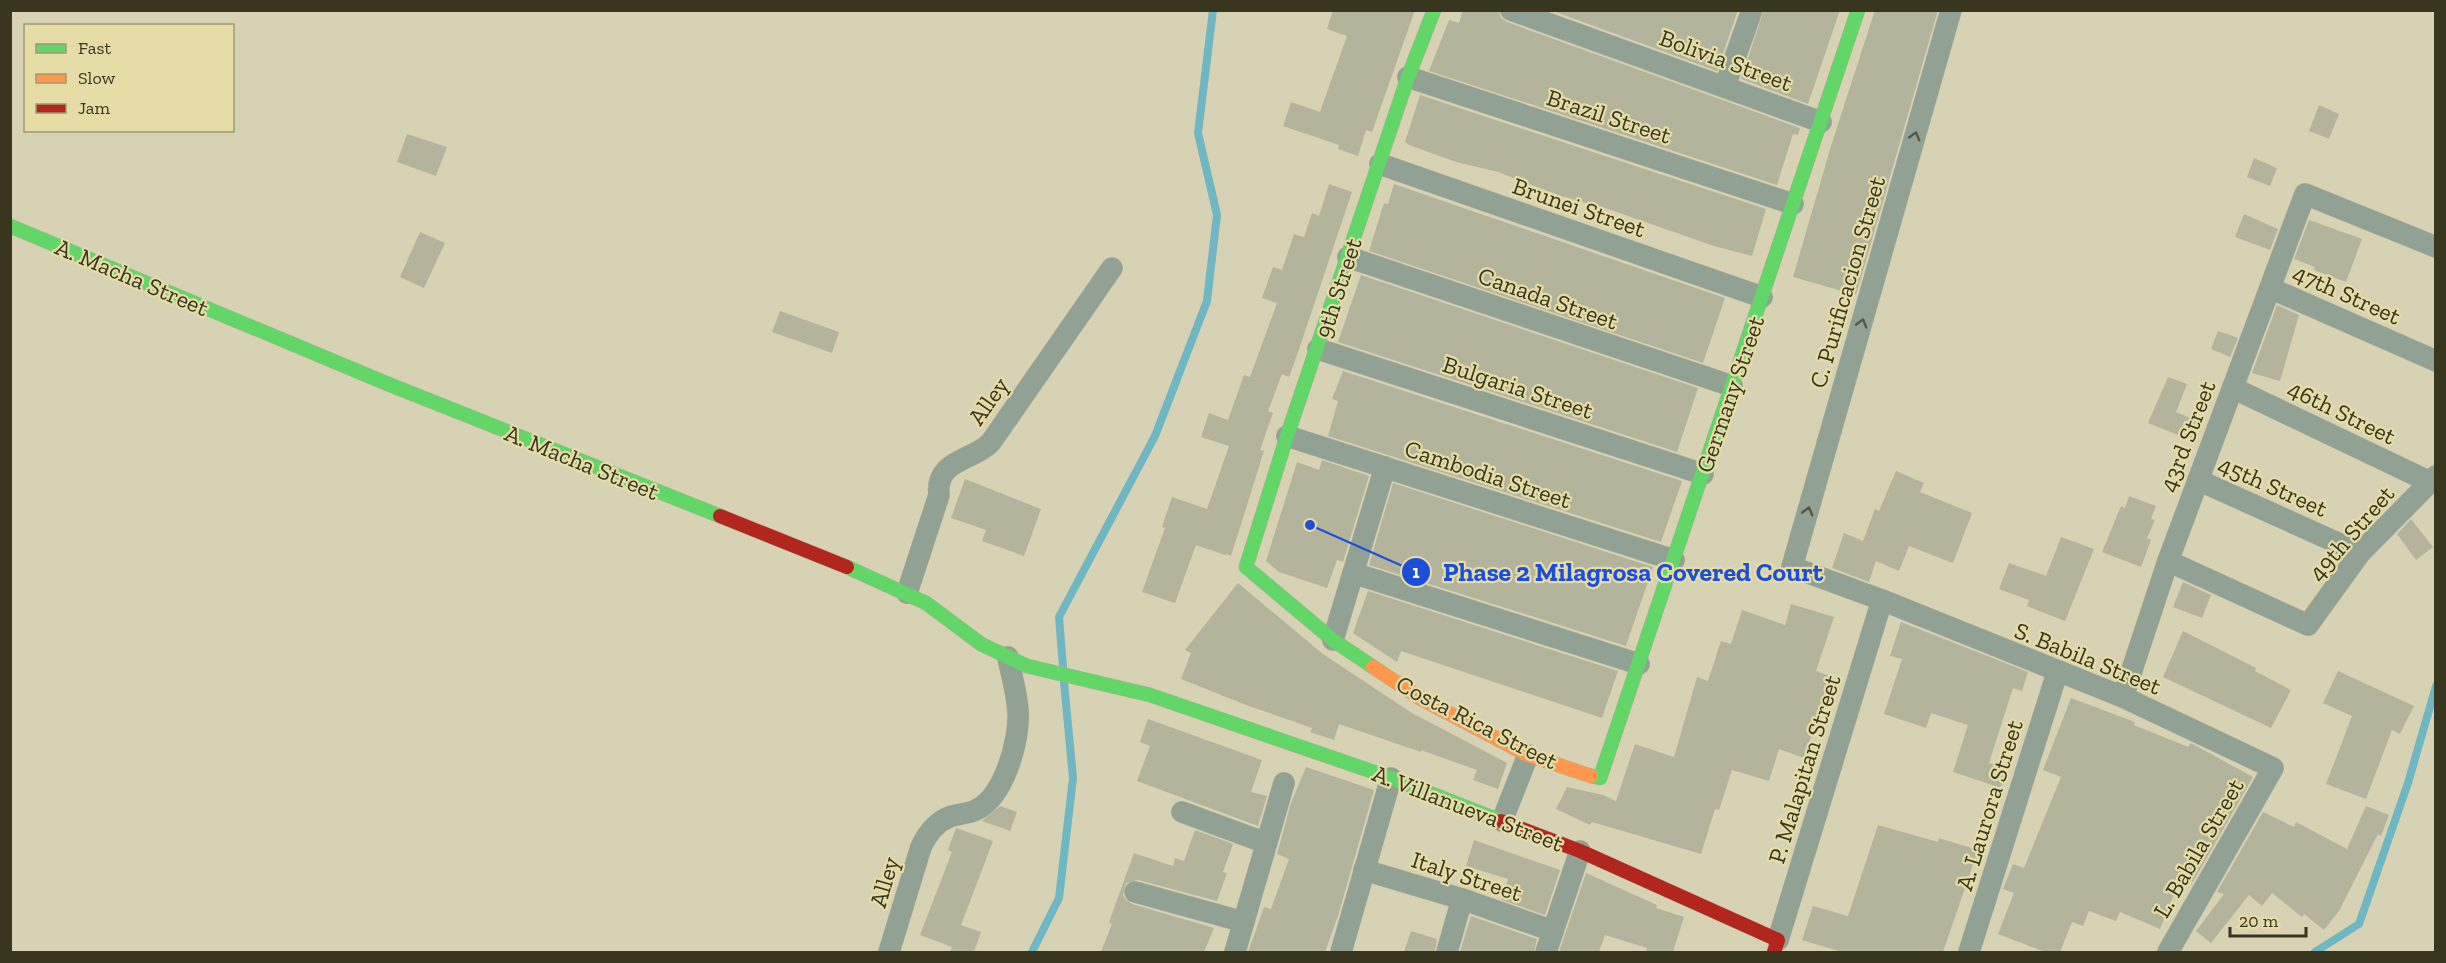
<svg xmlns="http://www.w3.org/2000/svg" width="2446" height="963" font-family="'Zilla Slab',serif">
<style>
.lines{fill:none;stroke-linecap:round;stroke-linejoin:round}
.stream{stroke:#6eb7c3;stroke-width:8}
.building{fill:#b4b49d}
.street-casing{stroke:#b5b099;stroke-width:22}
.fast-casing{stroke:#b5b099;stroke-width:15}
.slow-casing{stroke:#b5b099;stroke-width:15}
.jam-casing{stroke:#b5b099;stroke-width:15}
.street{stroke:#91a294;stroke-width:21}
.fast{stroke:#63d668;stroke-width:14}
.slow{stroke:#ff974d;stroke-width:14}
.jam{stroke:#b3261e;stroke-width:14}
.oneway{stroke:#535643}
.labels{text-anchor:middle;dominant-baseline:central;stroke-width:4.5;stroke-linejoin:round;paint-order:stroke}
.street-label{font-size:24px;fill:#393620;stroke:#e5dca6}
.leader{fill:none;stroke:#1d4ed8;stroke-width:2}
.callout-dot{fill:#1d4ed8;stroke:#e5dca6;stroke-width:2}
.mark-label{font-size:18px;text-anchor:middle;font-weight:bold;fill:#fff}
.callout-label{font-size:26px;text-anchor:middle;font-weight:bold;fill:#1d4ed8;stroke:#e5dca6;stroke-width:4.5;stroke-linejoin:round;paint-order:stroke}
</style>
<rect width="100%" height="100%" fill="#d7d2b4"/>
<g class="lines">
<g class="stream">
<polyline points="1063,667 1059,617 1155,436 1207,301 1217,215 1198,133 1213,10"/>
<polyline points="1032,952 1059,898 1073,778 1064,682"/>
<polyline points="2315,952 2359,924 2408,783 2436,686"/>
</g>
</g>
<g class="building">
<polygon points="1333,10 1415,10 1372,132 1366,130 1358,156 1338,149 1339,145 1283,126 1291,102 1320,112 1347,36 1327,29"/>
<polygon points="1463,10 1499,10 1501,18 1507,22 1800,128 1798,135 1793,134 1777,185 1429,71 1449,20 1459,23"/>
<polygon points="1550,10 1738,10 1717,71"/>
<polygon points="1764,10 1840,10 1808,104 1741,79"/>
<polygon points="1875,10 1938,10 1856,295 1793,277 1831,146"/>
<polygon points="1420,95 1766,209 1752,256 1714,246 1608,209 1561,196 1498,172 1456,162 1409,145 1405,142"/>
<polygon points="2319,105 2339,114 2329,139 2309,131"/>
<polygon points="407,134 447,147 436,176 397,162"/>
<polygon points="2254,158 2277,168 2270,186 2247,177"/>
<polygon points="1329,184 1352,192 1297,355 1289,377 1282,374 1268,411 1273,413 1260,450 1264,451 1231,556 1225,553 1228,556 1196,545 1175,603 1142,592 1165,528 1162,527 1172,497 1207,509 1229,446 1201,437 1209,413 1228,420 1244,375 1250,377 1277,303 1262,298 1273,267 1282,270 1294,234 1304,237 1312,213 1319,216"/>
<polygon points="1394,184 1725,298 1703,363 1369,251 1384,203 1388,204"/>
<polygon points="2244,214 2278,229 2270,250 2235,237"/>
<polygon points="2309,220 2362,239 2346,282 2314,270 2315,267 2294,259"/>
<polygon points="420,232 445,243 424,288 400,277"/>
<polygon points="1361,275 1698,388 1677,452 1338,342"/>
<polygon points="2277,305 2299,315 2280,381 2252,373"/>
<polygon points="780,311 839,332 832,353 772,332"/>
<polygon points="2218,331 2238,338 2230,357 2211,349"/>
<polygon points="1343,371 1682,481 1661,542 1328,436 1338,401 1332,399"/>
<polygon points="2168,377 2187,384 2176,412 2200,422 2193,441 2148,423"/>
<polygon points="1322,460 1369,476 1343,562 1337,560 1327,588 1279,572 1266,561 1297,462 1319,470"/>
<polygon points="1896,471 1924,483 1920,492 1972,513 1953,563 1909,546 1899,571 1876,561 1869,582 1832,568 1844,533 1863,541 1875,509 1879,511"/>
<polygon points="965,479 1041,509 1024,556 982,541 986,530 951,518"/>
<polygon points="1393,483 1653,567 1626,646 1369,565"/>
<polygon points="2129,496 2156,506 2151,519 2155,520 2147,538 2151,540 2141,567 2102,552 2121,506 2125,508"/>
<polygon points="2411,519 2433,547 2416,560 2397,534"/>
<polygon points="2061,537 2094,549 2065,621 2027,606 2029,600 1999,589 2009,563 2046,576"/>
<polygon points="2183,582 2211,595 2202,618 2173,607"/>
<polygon points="1238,583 1323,654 1412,713 1507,763 1498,789 1473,780 1477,770 1421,750 1421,752 1339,724 1334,740 1310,732 1312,728 1246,705 1181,679 1191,653 1185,650"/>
<polygon points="1368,591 1618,671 1602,718 1401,651 1397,662 1353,633"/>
<polygon points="1791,604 1834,617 1816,671 1830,676 1804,758 1779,749 1769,781 1732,770 1719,810 1715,809 1701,854 1592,822 1590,825 1556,809 1567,787 1603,795 1616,801 1635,744 1674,757 1697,677 1708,681 1721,641 1731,644 1742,610 1785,625"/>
<polygon points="1901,622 2028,672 2022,691 2013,688 1989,763 2007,768 2001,788 1953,772 1968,725 1931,713 1926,728 1884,714 1902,659 1890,656"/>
<polygon points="2183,631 2256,668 2255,671 2291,690 2271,728 2163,677"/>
<polygon points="2338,671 2414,706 2400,734 2392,730 2366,799 2326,784 2352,716 2323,703"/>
<polygon points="2071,698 2135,722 2134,725 2188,747 2191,743 2253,777 2193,882 2181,877 2160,929 2120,912 2116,921 2089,911 2083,926 2072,922 2060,952 2045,952 1998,934 2014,893 2003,889 2013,864 2024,868 2061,777 2043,770"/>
<polygon points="1148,719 1262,760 1251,792 1267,796 1258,826 1137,781 1150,746 1140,742"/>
<polygon points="1306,767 1374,790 1338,916 1325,952 1248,952 1264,907 1271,909 1289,859 1277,854 1291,803"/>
<polygon points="1000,806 1017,812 1010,831 982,821"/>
<polygon points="2366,806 2389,815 2381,836 2378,834 2339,911 2324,930 2304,914 2302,917 2272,893 2262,906 2249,895 2211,943 2196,931 2224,894 2217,892 2263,812 2294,827 2296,822 2347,849"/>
<polygon points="1878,825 1938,842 1939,838 1978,850 1943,952 1842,952 1802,940 1813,906 1848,916"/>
<polygon points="956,828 993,841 961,925 981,932 974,952 950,952 952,947 920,935 952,852 948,850"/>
<polygon points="1195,830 1233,844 1223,872 1227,873 1217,901 1138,880 1126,883 1123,895 1126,900 1132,904 1214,928 1204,952 1101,952 1112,924 1109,922 1134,853 1173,866 1175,858 1184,861"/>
<polygon points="1474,840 1560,870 1545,915 1502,900 1508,879 1466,866"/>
<polygon points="1586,873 1657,905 1656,908 1684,917 1673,952 1646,952 1647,948 1605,935 1599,952 1559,952"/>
<polygon points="1471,916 1537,939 1534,952 1460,952"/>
<polygon points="1411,931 1437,939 1435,952 1404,952"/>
</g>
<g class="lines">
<g class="street-casing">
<g id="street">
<polyline points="1511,10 1821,122"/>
<polyline points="1951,10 1792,567 1882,600 2123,697 2273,768 2168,952"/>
<polyline points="1408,77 1793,204"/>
<polyline points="1725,86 1752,10"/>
<polyline points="1380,164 1762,297"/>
<polyline points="1348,257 1732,386"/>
<polyline points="2270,288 2436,361"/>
<polyline points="1318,349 1703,474"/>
<polyline points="2233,388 2430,482"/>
<polyline points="1287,436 1674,560"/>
<polyline points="2198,480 2360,553"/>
<polyline points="2168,561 2308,625 2360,553 2436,476"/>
<polyline points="1353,573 1639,664"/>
<path d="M907,593L939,495C935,459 974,461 991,442L1112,268"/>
<polyline points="1333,640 1385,467"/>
<polyline points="2123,697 2168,561 2305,194 2436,247"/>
<polyline points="1182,812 1266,843"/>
<polyline points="1502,821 1528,755"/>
<polyline points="1364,870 1462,899 1553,931"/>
<polyline points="1135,892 1244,922"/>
<polyline points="1778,940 1882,600"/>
<path d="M889,952L921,847C927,834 935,823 949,817C958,814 967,814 976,810C1004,797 1020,740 1018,711C1017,693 1011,674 1008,657"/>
<polyline points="1235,952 1284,783"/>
<polyline points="1341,952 1391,778"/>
<polyline points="1447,952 1462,899"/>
<polyline points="1546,952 1580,851"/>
<polyline points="1969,952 2057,673"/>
</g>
</g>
<g class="fast-casing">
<g id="fast">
<polyline points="10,226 388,384 720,516"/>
<polyline points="847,567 926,603 981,644 1027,666 1150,695 1391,778 1501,821"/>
<polyline points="1373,667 1333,640 1246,567 1287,436 1408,77 1434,10"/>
<polyline points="1591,776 1600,778 1858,10"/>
</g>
</g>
<g class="slow-casing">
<polyline id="slow" points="1373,667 1420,698 1528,755 1591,776"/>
</g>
<g class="jam-casing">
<g id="jam">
<polyline points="720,516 847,567"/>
<polyline points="1501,821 1580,851 1778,940 1774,952"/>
</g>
</g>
<use href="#street" class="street"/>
<use href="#fast" class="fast"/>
<use href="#slow" class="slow"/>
<use href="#jam" class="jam"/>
</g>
<defs><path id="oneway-chevron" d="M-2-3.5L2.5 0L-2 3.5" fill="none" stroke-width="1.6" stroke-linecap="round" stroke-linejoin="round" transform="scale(1.5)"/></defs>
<g class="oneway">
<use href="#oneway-chevron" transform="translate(1915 136) rotate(-74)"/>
<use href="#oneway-chevron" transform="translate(1862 323) rotate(-74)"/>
<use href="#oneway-chevron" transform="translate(1808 511) rotate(-74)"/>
</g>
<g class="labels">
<g class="street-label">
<text transform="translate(1726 60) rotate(20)">Bolivia Street</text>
<text transform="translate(1609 116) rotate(18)">Brazil Street</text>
<text transform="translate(1579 207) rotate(19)">Brunei Street</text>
<text transform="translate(132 277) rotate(23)">A. Macha Street</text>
<text transform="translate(1847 282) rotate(-74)">C. Purificacion Street</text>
<text transform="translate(1338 288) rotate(-72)">9th Street</text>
<text transform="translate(2347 294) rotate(24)">47th Street</text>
<text transform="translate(1548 298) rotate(19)">Canada Street</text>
<text transform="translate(1518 387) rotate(18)">Bulgaria Street</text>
<text transform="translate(1730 394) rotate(-71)">Germany Street</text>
<text transform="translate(988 401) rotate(-55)">Alley</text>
<text transform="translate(2342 412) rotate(26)">46th Street</text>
<text transform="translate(2187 436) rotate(-69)">43rd Street</text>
<text transform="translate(582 462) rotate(22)">A. Macha Street</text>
<text transform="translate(1488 474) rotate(18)">Cambodia Street</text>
<text transform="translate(2273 486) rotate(24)">45th Street</text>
<text transform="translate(2351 533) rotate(-49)">49th Street</text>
<text transform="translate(2088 658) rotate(22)">S. Babila Street</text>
<text transform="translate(1477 722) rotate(27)">Costa Rica Street</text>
<text transform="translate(1804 769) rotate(-73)">P. Malapitan Street</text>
<text transform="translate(1989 805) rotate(-73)">A. Laurora Street</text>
<text transform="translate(1468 808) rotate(21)">A. Villanueva Street</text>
<text transform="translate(2198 848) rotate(-60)">L. Babila Street</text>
<text transform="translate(1467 876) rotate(18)">Italy Street</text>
<text transform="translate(884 882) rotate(-74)">Alley</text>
</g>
</g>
<path class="leader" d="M1310 525L1416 572"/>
<g class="callout-dot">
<circle cx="1310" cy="525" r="6"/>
<circle cx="1416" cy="572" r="15"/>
</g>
<g class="mark-label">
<text x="1416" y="578">1</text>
</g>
<g class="callout-label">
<text x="1633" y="581">Phase 2 Milagrosa Covered Court</text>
</g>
<rect width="2446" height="963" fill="none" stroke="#393620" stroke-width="24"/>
<rect x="24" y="24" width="210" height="108" fill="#e5dca6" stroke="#a09a70" stroke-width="1.5"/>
<rect x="36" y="44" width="30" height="9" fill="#63d668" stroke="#a09a70" stroke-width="1.5"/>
<text x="78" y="54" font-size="18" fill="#393620">Fast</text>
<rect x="36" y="74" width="30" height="9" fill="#ff974d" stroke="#a09a70" stroke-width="1.5"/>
<text x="78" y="84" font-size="18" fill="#393620">Slow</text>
<rect x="36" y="104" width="30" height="9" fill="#b3261e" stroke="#a09a70" stroke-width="1.5"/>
<text x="78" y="114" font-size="18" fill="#393620">Jam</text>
<path d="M2230 927v9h76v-9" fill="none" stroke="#393620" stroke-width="3"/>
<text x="2239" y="927" font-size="18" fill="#393620" stroke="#e5dca6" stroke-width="4.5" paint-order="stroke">20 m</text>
</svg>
